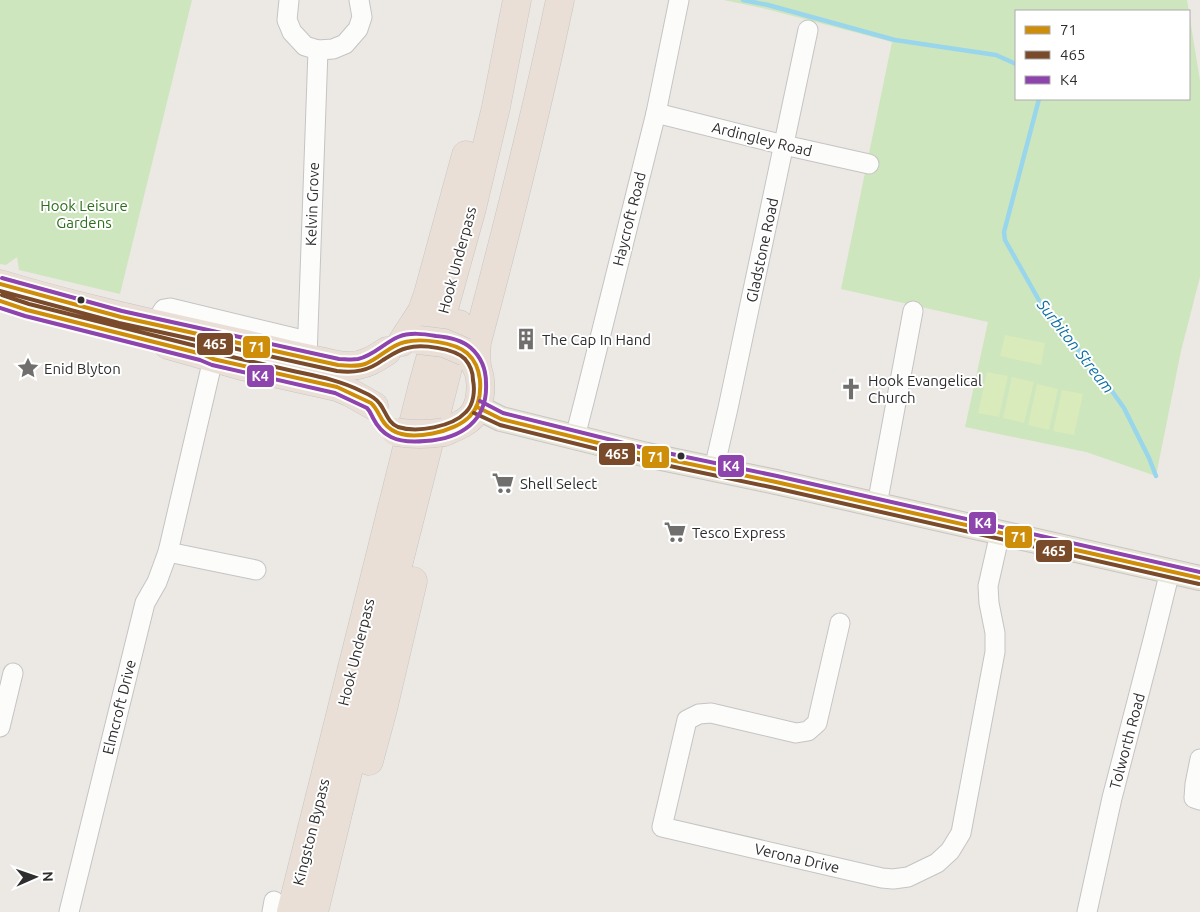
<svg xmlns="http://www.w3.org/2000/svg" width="1200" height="912" font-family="Ubuntu,sans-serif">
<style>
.green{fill:#cee6be;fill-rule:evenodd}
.pitch{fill:#d9eabb}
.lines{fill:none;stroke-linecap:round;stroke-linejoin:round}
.stream{stroke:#99d6ec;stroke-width:4.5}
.minor-casing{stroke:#c5c4c5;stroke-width:21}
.major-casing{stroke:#c6c5c4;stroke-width:26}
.highway-casing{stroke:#c6c5c4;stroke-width:29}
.minor{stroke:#fcfcfb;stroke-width:19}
.major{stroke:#e8e4d6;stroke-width:24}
.highway{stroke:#eadfd6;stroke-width:28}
.highway-bridge-casing{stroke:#c6c5c4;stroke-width:29;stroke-linecap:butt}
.highway-bridge{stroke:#eadfd6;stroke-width:28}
.bus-1-casing{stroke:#fff;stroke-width:8}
.bus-2-casing{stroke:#fff;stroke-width:8}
.bus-3-casing{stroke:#fff;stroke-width:8}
.bus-1{stroke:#cf8e09;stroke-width:4}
.bus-2{stroke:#7a4b2a;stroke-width:4}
.bus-3{stroke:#8e44ad;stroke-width:4}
.bus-dot{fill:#2e2e2e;stroke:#fff;stroke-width:2}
.labels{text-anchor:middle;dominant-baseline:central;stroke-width:4;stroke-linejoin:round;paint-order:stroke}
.street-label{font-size:15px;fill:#2e2e2e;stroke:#fff}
.park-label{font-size:15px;fill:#2c6e1b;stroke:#fff}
.poi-label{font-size:15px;fill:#2e2e2e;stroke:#fff;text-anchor:start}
.water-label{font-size:16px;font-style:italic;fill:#0d6fa3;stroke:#fff}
.line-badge{stroke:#fff;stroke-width:2}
.badge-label{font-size:14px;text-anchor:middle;font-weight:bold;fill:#fff}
</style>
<rect width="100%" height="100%" fill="#ece8e4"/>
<g class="green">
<polygon points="0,0 192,0 120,294 19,270 17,257 6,265 0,264"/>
<path d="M724,0H1187L1200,81V277L1181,351L1156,476L1086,452L965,427L988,322L841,289L892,42L766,9ZM1016,11H1189V99H1016Z"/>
</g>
<g class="pitch">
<polygon points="1005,335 1045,343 1041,365 1000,356"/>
<polygon points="987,372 1008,376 999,417 978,413"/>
<polygon points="1012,377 1034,382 1024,423 1003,418"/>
<polygon points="1037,384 1058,389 1049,430 1028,425"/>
<polygon points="1062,390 1083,394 1074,435 1053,431"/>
</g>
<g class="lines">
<g class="stream">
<polyline points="743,0 768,5 895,40 996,55 1016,64"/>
<polyline points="1039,99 1004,232 1005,240 1045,311 1104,380 1124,408 1149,458 1156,476"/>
</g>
<g class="minor-casing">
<g id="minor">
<polyline points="289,0 287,20 292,32 305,46 318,50 333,49 345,44 358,29 362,17 359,0"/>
<polyline points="656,113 784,145 869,164"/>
<polyline points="155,323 164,309 170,308 307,341"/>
<polyline points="307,358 318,50"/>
<polyline points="575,437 585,398 656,113 679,0"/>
<polyline points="714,469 728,408 808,30"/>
<polyline points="877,505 913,311"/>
<polyline points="168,552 256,570"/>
<polyline points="840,623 817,723 808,731 796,733 711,713 699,714 687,720 662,827 882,878 893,879 908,877 937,863 950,851 961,833 995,652 995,633 989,603 988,586 1000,533"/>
<polyline points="0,727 13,673"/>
<polyline points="1200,759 1195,784 1194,798 1200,800"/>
<polyline points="69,912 145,603 157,582 168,552 213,359"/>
<polyline points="272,912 274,901"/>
<polyline points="1087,912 1112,798 1154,636 1170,571"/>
</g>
</g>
<g class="major-casing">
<polyline id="major" points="477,407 501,419 647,455 776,482 1200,578"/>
</g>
<g class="highway-casing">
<g id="highway">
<path d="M0,284C79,308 160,325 241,343C266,349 290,355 315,360C326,362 338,366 349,366C364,366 375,359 387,351"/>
<polyline points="402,342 422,311 428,294 466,155"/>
<polyline points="168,345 242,366 337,387 351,393 374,406"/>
<path d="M477,367L476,354L477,342C507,229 536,115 560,0"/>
<path d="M444,432C453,428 465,424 472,416C482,404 483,379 476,366C474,361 470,357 467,353"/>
<polyline points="369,761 383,709 413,581"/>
<polyline points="291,912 422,388 472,208 496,107 517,0"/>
<polyline points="314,912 347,776 371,672 459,324"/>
</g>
</g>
<use href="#minor" class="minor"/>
<use href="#major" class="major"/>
<use href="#highway" class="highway"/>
<g class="highway-bridge-casing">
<g id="highway-bridge">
<polyline points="419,340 444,343 465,352"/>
<path d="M396,432C413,435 427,435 444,432"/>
</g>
</g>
<use href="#highway-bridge" class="highway-bridge"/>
<g class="bus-1-casing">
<g id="bus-1">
<path d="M0,284L121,317L338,365C347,366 356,367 365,364C379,359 390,345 405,342C421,338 454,342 467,353C475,360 479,371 480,380C481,393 479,407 470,416C456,432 410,442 392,430C380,423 380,411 371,403L337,387L213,359L202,354L27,310L0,301"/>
<polyline points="477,407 501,419 647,455 776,482 1200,578"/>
</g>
</g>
<g class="bus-2-casing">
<g id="bus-2">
<path d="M0,291L119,323L337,371C355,373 368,371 383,360C391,355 398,350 407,348C421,344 454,348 465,359C470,365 473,373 473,380C475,390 474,404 466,412C452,427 417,433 398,427C388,423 386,412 380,404C376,398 368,394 361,391C339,380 316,376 293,371C267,365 241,359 215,353L204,348L29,304L2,295"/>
<polyline points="474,413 500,425 646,461 775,488 1199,584"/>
</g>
</g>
<g class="bus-3-casing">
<g id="bus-3">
<path d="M0,308L25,316L200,360L212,365L335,393L367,408C370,411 371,414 373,418C377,426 383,433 391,437C401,442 414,442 425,441C461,439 488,421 486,383C486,370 481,357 471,348C462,340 448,337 436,336C424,334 410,332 398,337C384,343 373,356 358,359C351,360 345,359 339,359L122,311L2,278"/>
<polyline points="480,401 503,413 648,449 777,476 1200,572"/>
</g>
</g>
<use href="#bus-1" class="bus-1"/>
<use href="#bus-2" class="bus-2"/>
<use href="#bus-3" class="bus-3"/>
</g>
<defs>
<g id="building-bare" transform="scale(1.725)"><path d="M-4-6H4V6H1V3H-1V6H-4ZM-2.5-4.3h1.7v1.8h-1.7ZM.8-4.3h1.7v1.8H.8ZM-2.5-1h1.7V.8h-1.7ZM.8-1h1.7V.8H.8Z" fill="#706f6e" stroke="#fff" stroke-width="2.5" paint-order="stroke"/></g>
<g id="sight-bare" transform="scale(1.725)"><path d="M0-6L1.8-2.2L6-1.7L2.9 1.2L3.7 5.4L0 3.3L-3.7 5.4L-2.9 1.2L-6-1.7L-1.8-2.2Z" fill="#706f6e" stroke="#fff" stroke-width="2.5" paint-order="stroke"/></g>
<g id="church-bare" transform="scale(1.725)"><path d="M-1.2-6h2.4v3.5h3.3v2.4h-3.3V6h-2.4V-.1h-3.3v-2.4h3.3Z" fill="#706f6e" stroke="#fff" stroke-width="2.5" paint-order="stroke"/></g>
<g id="supermarket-bare" transform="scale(1.725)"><path d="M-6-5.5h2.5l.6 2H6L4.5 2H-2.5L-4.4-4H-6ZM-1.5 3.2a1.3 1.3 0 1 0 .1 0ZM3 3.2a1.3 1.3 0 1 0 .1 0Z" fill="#706f6e" stroke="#fff" stroke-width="2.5" paint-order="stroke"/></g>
</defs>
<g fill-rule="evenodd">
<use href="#building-bare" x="526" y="339"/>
<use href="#sight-bare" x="28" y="368"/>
<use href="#church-bare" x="851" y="389"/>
<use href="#supermarket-bare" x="503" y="483"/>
<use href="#supermarket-bare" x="675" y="532"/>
</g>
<g class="bus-dot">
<circle cx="81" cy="300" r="4.5"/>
<circle cx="681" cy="456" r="4.5"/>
</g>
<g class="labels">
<g class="street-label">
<text transform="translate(762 139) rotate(14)">Ardingley Road</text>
<text transform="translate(312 204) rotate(-88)">Kelvin Grove</text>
<text transform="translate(629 219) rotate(-76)">Haycroft Road</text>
<text transform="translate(762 250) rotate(-78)">Gladstone Road</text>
<text transform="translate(457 260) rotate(-75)">Hook Underpass</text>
<text transform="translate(356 652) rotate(-76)">Hook Underpass</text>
<text transform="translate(119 707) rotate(-76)">Elmcroft Drive</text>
<text transform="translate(1127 741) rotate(-75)">Tolworth Road</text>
<text transform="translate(311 832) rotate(-76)">Kingston Bypass</text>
<text transform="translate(797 858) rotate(13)">Verona Drive</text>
</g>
<g class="park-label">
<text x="84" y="205">Hook Leisure<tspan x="84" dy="17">Gardens</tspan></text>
</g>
<g class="poi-label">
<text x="542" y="339">The Cap In Hand</text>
<text x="44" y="368">Enid Blyton</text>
<text x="868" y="380">Hook Evangelical<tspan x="868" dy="17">Church</tspan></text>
<text x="520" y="483">Shell Select</text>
<text x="692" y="532">Tesco Express</text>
</g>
<g class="water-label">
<text transform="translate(1076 346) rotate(52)">Surbiton Stream</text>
</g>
</g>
<g class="line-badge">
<rect x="196" y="332" width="38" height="24" rx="5" fill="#7a4b2a"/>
<rect x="242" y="335" width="29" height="24" rx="5" fill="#cf8e09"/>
<rect x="246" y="364" width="29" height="24" rx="5" fill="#8e44ad"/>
<rect x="598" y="442" width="38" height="24" rx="5" fill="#7a4b2a"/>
<rect x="641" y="445" width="29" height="24" rx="5" fill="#cf8e09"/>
<rect x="717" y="454" width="28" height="24" rx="5" fill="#8e44ad"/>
<rect x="968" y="511" width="29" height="24" rx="5" fill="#8e44ad"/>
<rect x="1004" y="525" width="29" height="24" rx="5" fill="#cf8e09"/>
<rect x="1035" y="539" width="38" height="24" rx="5" fill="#7a4b2a"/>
</g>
<g class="badge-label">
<text x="215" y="349">465</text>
<text x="257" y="352">71</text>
<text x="260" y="381">K4</text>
<text x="617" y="459">465</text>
<text x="656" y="462">71</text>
<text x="731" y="471">K4</text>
<text x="983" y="528">K4</text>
<text x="1019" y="542">71</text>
<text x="1054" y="556">465</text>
</g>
<rect x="1015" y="10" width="175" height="90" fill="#ffffff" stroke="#ababab"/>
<rect x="1025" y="26" width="25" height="8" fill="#cf8e09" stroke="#ababab"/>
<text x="1060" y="35" font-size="15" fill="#2e2e2e">71</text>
<rect x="1025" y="51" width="25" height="8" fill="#7a4b2a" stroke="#ababab"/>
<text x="1060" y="60" font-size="15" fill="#2e2e2e">465</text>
<rect x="1025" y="76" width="25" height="8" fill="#8e44ad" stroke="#ababab"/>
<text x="1060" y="85" font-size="15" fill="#2e2e2e">K4</text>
<g transform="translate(35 877) rotate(88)" stroke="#ffffff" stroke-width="4" paint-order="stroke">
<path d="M0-4L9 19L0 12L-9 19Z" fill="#2e2e2e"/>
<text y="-8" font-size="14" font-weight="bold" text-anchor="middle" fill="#2e2e2e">N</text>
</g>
</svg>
